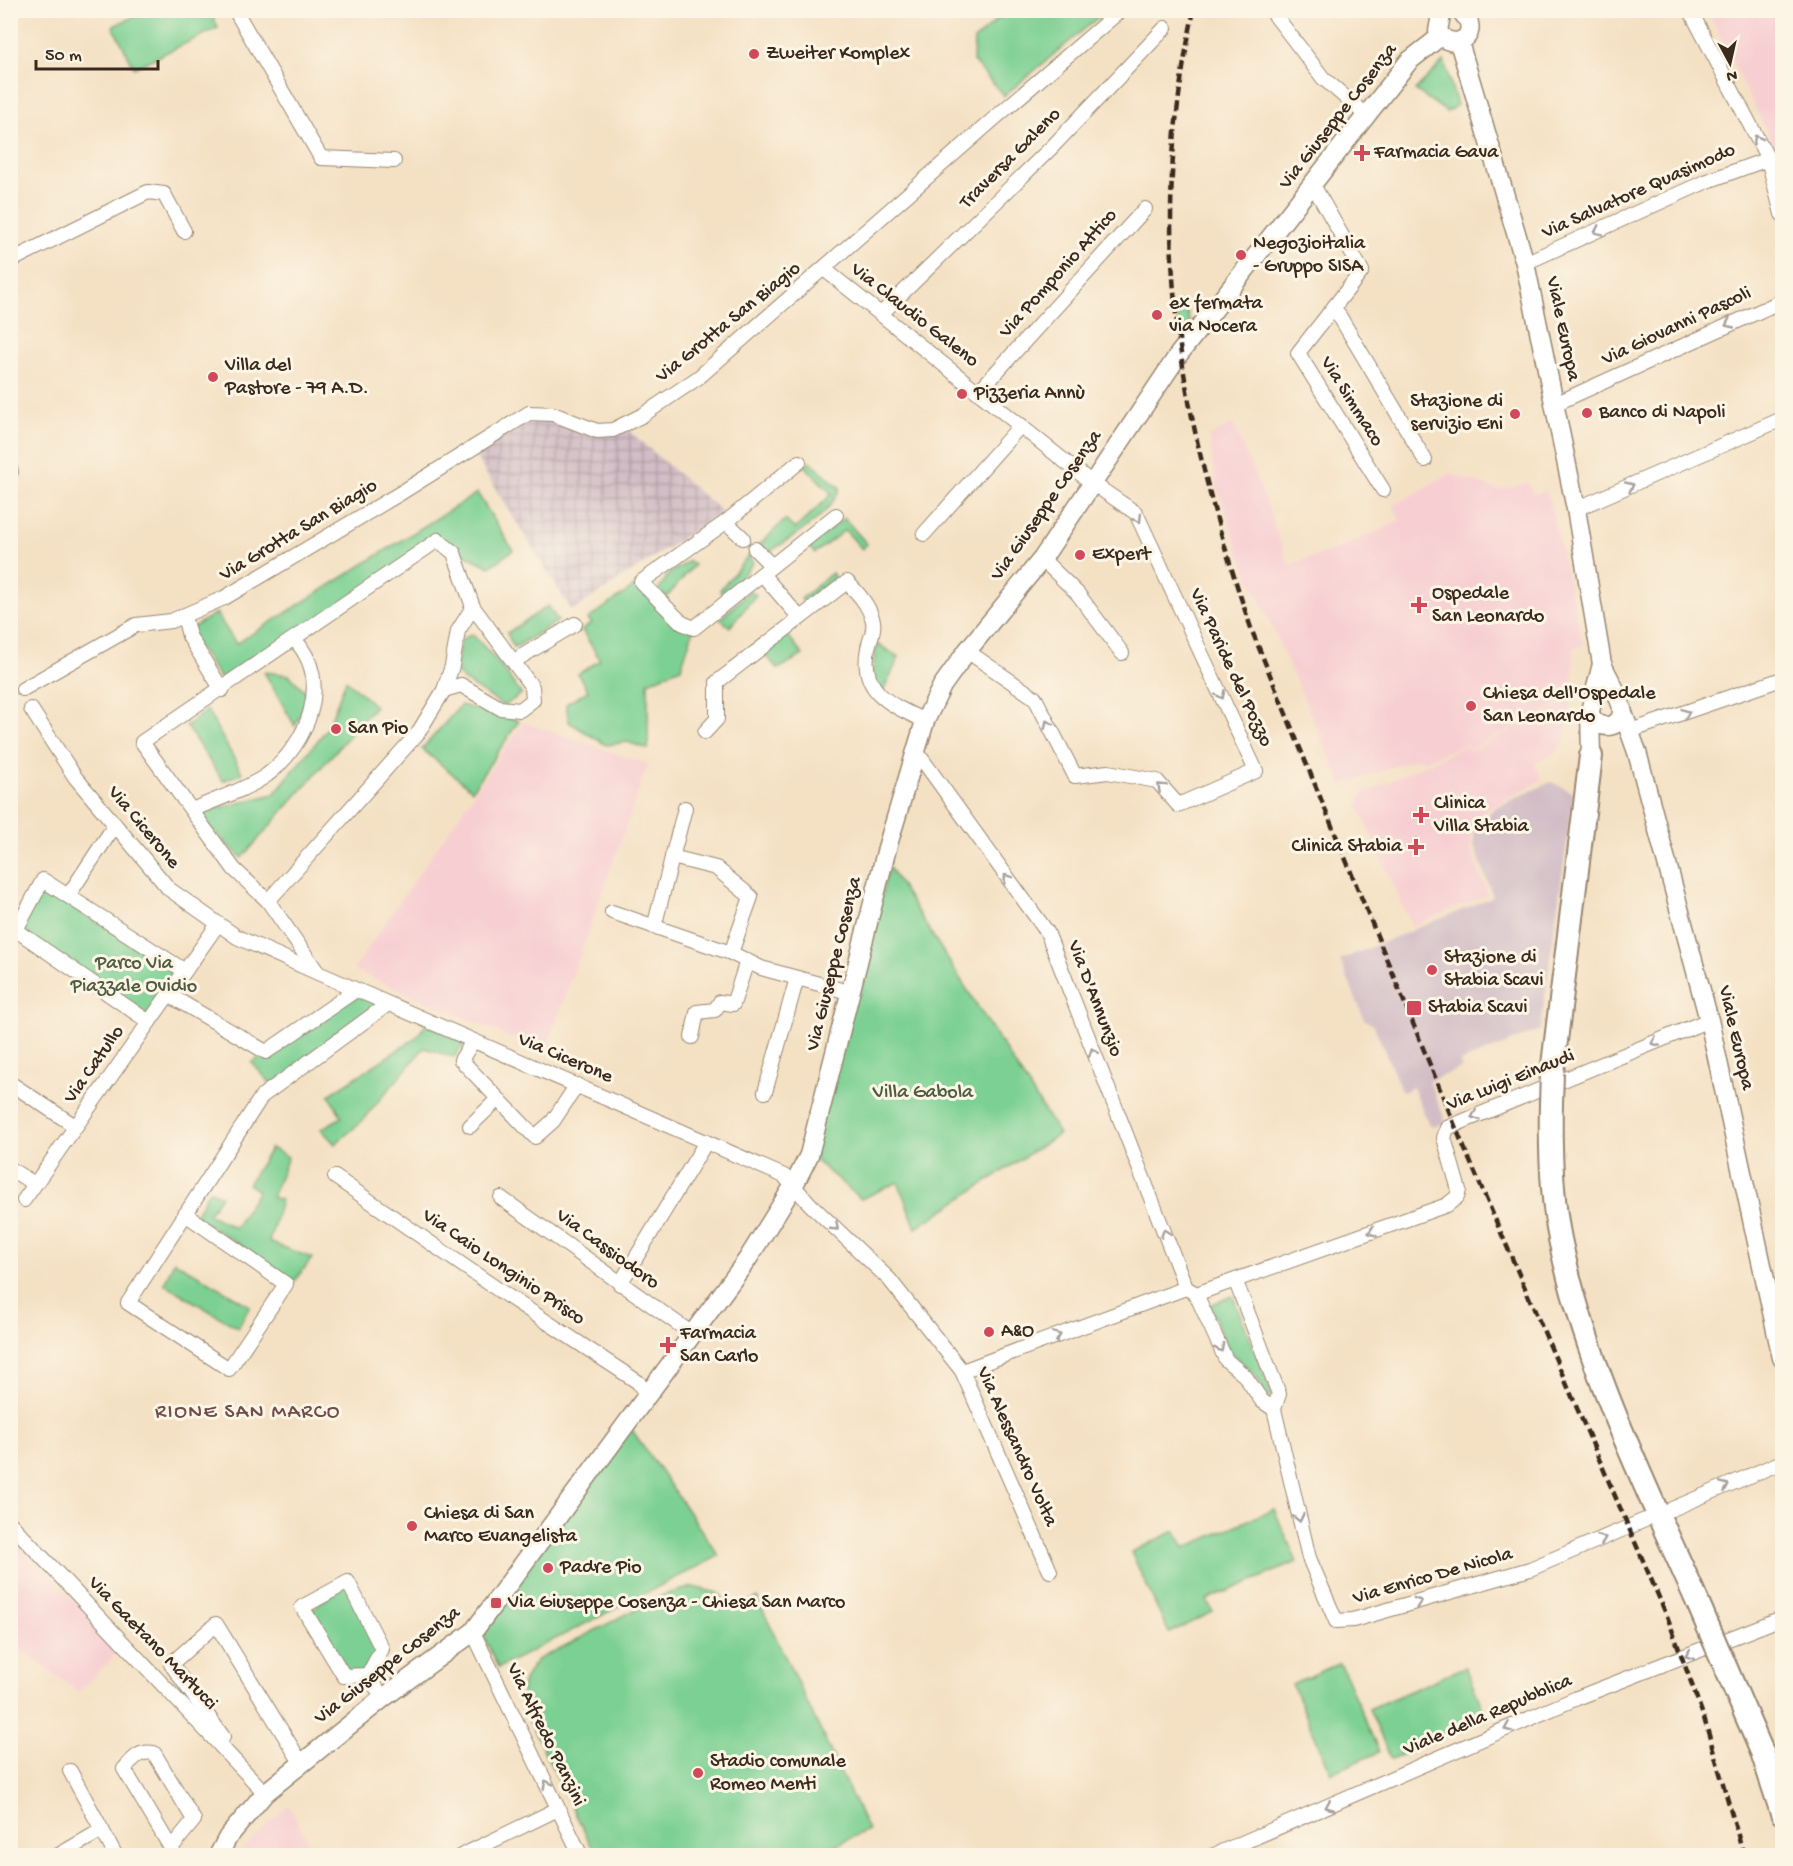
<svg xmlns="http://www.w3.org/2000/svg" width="1793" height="1866" font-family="'Gochi Hand',sans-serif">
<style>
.built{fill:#f7cfd2}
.industrial{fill:url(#industrial-grid)}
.railway{fill:#d2bdc6}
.green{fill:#7cd093;stroke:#5c7d58;stroke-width:1.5}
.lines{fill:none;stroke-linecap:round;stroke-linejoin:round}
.minor-casing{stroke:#988671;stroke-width:16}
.secondary-casing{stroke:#988671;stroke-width:21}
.trunk-casing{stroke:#988671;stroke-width:26}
.minor{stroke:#fff;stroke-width:14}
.secondary{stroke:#fff;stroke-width:18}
.trunk{stroke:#fff;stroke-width:22}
.rail{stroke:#3b2a1e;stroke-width:4.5;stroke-dasharray:9 4.5;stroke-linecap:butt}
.trunk-bridge-casing{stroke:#988671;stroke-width:26;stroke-linecap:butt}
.trunk-bridge{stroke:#fff;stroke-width:22}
.oneway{stroke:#a79f9a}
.poi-dot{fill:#d1495b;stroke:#fcf5e5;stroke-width:2}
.labels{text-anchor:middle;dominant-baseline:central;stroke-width:6;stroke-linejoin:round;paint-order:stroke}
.poi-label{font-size:20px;fill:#3b2a1e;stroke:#fcf5e5;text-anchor:start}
.street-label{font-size:20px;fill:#3b2a1e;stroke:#fcf5e5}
.park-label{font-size:20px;fill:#4e5c41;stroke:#fcf5e5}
.neighbourhood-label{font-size:21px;letter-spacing:1.5px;fill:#6f4e4d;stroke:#fcf5e5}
</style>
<defs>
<pattern id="industrial-grid" width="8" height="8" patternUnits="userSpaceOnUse" patternTransform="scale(1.5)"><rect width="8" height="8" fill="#d2bdc6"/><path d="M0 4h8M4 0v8" fill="none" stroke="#ac9aa0"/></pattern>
</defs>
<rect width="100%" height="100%" fill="#fcf5e5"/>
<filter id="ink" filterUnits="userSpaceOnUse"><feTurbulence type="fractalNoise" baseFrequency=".0167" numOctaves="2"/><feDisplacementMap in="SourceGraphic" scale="12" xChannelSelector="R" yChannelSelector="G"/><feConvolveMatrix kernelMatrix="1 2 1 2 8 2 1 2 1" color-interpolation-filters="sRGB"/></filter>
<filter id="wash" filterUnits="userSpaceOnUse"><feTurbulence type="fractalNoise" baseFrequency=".008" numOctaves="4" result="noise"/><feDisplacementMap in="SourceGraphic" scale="24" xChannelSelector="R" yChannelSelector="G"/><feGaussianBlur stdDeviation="1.35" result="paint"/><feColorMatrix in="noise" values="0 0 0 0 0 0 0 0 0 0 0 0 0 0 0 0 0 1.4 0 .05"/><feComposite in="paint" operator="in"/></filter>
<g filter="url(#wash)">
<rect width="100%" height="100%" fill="#f4e1c4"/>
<g class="built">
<polygon points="1723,11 1782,11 1782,163 1710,16"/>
<polygon points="1233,424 1256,477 1289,565 1340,548 1400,521 1394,505 1449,474 1500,490 1528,483 1533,494 1547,491 1583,645 1574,648 1572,697 1470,749 1466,744 1426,760 1416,759 1342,785 1241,557 1215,481 1209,437"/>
<polygon points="1572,699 1565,740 1556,752 1535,763 1542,780 1484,811 1471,827 1471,849 1488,895 1412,926 1358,806 1362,794 1466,746 1470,751"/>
<polygon points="523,722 648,764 545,1052 353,970"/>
<polygon points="10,1532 120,1650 78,1692 11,1641"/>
<polygon points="289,1805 315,1855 238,1855 240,1852"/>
</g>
<polygon class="industrial" points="529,413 597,431 629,431 722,512 572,611 475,456"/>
<polygon class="railway" points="1551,782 1574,793 1540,1030 1460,1062 1462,1068 1429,1081 1446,1122 1434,1127 1429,1125 1413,1087 1402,1092 1374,1026 1364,1019 1340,960 1493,897 1474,845 1474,828 1496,807"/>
<g class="green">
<polygon points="1008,10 1106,10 1106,11 1004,96 973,61 974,40"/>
<polygon points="210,11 218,28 134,68 113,26 146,11"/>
<polygon points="1444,61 1457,105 1447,112 1415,90"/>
<polygon points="1184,301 1190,323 1179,331 1177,303"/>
<path d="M810,461L840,488C830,516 795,535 771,551L758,546L785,520L795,529L832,494L805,466Z"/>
<polygon points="477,493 513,550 490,567 438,541 226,687 187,631 216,613 236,644"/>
<polygon points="844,518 867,544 862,549 845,530 815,553 809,547"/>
<polygon points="749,555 753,563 725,597 720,590"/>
<polygon points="689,561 694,565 667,597 658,590 669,574"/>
<polygon points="832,573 835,578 804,602 801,599"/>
<polygon points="641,582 694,628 681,668 648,682 648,749 627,742 606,745 569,722 566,704 588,691 578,674 600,660 582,630 592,623 588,619"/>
<polygon points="750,591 756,595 730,627 720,619"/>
<polygon points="548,606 558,621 514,648 507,633"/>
<polygon points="472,634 499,663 521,694 504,706 463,680 455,669 461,640"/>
<polygon points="787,634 803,655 778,669 763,653"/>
<polygon points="877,644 899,657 883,692 872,674"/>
<polygon points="264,672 289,675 309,695 295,726"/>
<polygon points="346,680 375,706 242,858 195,814 274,794 327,729"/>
<polygon points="461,705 519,721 472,790 422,749"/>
<polygon points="207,710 242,773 223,781 186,726"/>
<polygon points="889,867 1059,1134 916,1228 898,1182 861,1199 809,1155"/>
<polygon points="40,885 177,973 147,1016 20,933"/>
<polygon points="356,992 387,1005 274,1087 252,1063"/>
<polygon points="426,1024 466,1042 454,1057 424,1048 360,1123 335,1144 321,1129 342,1117 329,1095 416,1038"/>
<polygon points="271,1148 288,1157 272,1197 281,1200 269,1242 312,1258 295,1281 195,1216 209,1190 221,1196 208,1214 235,1228 258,1191 248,1184"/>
<polygon points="174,1261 250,1306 238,1328 164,1284"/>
<polygon points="1233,1296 1272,1394 1267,1398 1257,1377 1227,1349 1210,1305"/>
<polygon points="630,1427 719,1556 498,1668 479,1625"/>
<polygon points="1274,1509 1297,1562 1207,1600 1213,1612 1169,1633 1131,1552 1175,1531 1184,1548"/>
<polygon points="348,1582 382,1649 368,1675 344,1676 306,1614"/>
<path d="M693,1587L718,1593L734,1609L757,1598L868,1830L821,1852L822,1855H596L527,1717C519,1690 519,1683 537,1660L666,1594Z"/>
<polygon points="1340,1663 1379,1752 1331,1773 1292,1684"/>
<polygon points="1465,1667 1487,1718 1391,1759 1369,1709"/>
</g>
</g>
<g filter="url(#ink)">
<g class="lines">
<g class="minor-casing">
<g id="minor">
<polyline points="235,10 321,158 394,161"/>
<polyline points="1271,10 1323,78 1367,116"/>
<polyline points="1690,10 1768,159 1782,214"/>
<polyline points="1313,185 1362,271 1298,353 1383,490"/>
<polyline points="10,261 148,192 164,194 184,231"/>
<polyline points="1525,263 1705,182 1768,159"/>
<polyline points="824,269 1092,483 1136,513 1256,771 1178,805 1157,781 1108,772 1075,776 1035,698 967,651"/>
<polyline points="1334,307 1425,460"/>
<polyline points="882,313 1053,146 1165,28"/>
<polyline points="979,391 1145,209"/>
<polyline points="1555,404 1782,301"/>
<polyline points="799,462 726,522 641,582 682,623 694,628 836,515"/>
<polyline points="10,468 11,472"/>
<polyline points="1576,509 1782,419"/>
<polyline points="726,522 743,538"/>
<polyline points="924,534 1021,425"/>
<polyline points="755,549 772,566"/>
<polyline points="1042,559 1078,594 1122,653"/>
<polyline points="762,574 800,618"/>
<polyline points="184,616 189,636 222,690"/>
<polyline points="514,661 575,624"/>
<polyline points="23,689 136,625 171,621 224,598 399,494 529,413 553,414 597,431 613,430 643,415 699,377 996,117 1121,10"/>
<polyline points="444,690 461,685 500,708 520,710 533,700 532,687 473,607"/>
<polyline points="31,709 75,777 169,889 237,937 318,973"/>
<polyline points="1630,731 1782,679"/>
<path d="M705,732L717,719V682L847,582C858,593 869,605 873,621C875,631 870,638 868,648C859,692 891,705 925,721"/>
<polyline points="916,751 1047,932 1186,1288"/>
<path d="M192,810C216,799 246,790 267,775C307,745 334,681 294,639"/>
<polyline points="672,857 716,868 751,897 731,953"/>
<polyline points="68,896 115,825"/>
<polyline points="268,901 418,733 444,690 452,666 458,631 473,607 454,553 438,540 142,742 234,869 268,901 318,973 784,1176 811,1205 889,1279 962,1371 1050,1571"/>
<polyline points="612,912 731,953 761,968 852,993"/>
<polyline points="654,927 685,808"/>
<polyline points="169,995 266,1052 356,990"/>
<polyline points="149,1022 16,930 43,880 185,971"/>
<polyline points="692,1037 697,1012 715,1010 720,1002 733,1004 747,961"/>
<polyline points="473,1041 461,1060 535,1137 553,1121 577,1085"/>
<polyline points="10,1083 75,1126"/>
<polyline points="765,1092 797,978"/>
<polyline points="470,1126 498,1099"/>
<polyline points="10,1169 35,1184"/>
<polyline points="335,1177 503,1293 638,1382 646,1394"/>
<polyline points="501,1198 691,1333"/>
<polyline points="24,1200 218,924"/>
<polyline points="185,1214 286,1284 229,1369 128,1303 262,1096 388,1004"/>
<polyline points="1236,1282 1279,1394 1274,1409"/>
<polyline points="620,1284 706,1142"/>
<polyline points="1196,1294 1226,1360 1245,1376 1262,1401 1274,1409 1309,1558 1336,1621 1353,1620 1530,1569 1645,1520"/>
<polyline points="1196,1294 1447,1205 1457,1197 1459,1190 1444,1138 1447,1128 1709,1020"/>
<polyline points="962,1371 1186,1288 1193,1292"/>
<polyline points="1672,1509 1782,1462"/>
<polyline points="10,1523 265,1793"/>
<polygon points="348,1582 382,1649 368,1675 344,1676 302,1607"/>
<polyline points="473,1632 581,1856"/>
<polyline points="368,1675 383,1698"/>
<polyline points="223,1737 171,1664 216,1624 300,1761"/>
<polyline points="70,1771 102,1830"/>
<path d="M171,1848L124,1769C133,1759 139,1750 154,1753L194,1820L171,1848L175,1856"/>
<polyline points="57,1856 102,1830 116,1856"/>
<polyline points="461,1856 558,1809"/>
<polyline points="1212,1856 1577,1698 1782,1618"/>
</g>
</g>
<g class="secondary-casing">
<g id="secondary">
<path d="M1442,10L1438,31C1447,49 1474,43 1469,23C1468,18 1463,15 1461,10"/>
<polyline points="1459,42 1525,263 1576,509 1602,664 1590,711 1591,756"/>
<polyline points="1622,710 1637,752 1709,1020 1782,1358"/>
<path d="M1591,716C1598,730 1620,730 1622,712C1623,702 1607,675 1602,664"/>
<polyline points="218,1856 228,1837 265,1793 383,1698 473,1632 747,1260 794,1185 809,1155 887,848 925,721 942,686 967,651 1042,559 1179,354 1409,61 1441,36"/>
</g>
</g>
<g class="trunk-casing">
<g id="trunk">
<polyline points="1552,1073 1591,756"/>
<path d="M1551,1103C1550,1148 1551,1195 1560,1239C1586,1367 1645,1484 1698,1603"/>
<polyline points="1762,1752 1782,1813"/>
</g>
</g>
<use href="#minor" class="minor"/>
<use href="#secondary" class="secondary"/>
<use href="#trunk" class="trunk"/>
<path class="rail" d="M1194,10C1145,235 1179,417 1252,631L1460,1138L1667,1616L1704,1718L1744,1856"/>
<g class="trunk-bridge-casing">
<g id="trunk-bridge">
<polyline points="1551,1103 1552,1073"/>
<polyline points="1698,1603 1762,1752"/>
</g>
</g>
<use href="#trunk-bridge" class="trunk-bridge"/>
</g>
<defs><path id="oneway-chevron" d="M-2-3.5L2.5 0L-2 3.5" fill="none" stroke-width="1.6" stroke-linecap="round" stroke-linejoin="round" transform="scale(1.5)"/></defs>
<g class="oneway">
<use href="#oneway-chevron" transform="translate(1757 139) rotate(-118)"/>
<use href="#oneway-chevron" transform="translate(1598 231) rotate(155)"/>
<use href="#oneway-chevron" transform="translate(1729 324) rotate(155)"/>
<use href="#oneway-chevron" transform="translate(1630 486) rotate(-25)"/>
<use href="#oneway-chevron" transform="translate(1138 519) rotate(58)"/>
<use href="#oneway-chevron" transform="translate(1221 695) rotate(65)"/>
<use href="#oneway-chevron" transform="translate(1686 713) rotate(-19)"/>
<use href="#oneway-chevron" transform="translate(1048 724) rotate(-117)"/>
<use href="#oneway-chevron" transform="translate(1161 787) rotate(-138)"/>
<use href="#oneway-chevron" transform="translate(1007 878) rotate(-126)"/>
<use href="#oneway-chevron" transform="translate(1655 1042) rotate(157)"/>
<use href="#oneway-chevron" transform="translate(1093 1052) rotate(-111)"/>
<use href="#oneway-chevron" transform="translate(1475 1116) rotate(158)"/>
<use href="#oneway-chevron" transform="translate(835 1227) rotate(43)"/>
<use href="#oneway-chevron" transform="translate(1372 1232) rotate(161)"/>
<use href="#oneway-chevron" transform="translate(1165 1233) rotate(-111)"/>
<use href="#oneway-chevron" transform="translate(1057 1336) rotate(-20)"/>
<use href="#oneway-chevron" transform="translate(1220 1348) rotate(63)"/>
<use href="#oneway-chevron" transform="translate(1725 1486) rotate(-23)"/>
<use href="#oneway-chevron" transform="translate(1299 1518) rotate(77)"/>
<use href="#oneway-chevron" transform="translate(1602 1539) rotate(-23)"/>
<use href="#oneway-chevron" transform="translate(1418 1602) rotate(-16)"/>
<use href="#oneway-chevron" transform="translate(1689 1655) rotate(159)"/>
<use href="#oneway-chevron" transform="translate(1508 1728) rotate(157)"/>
<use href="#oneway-chevron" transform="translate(547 1784) rotate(-116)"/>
<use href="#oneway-chevron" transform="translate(1329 1806) rotate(157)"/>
</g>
</g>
<g class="poi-dot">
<circle cx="754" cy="54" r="6"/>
<path d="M1359 144h6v6h6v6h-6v6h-6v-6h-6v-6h6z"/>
<circle cx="1241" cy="255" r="6"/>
<circle cx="1157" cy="315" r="6"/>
<circle cx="213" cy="377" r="6"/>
<circle cx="962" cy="394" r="6"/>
<circle cx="1587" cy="413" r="6"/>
<circle cx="1515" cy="414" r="6"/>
<circle cx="1080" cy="555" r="6"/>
<path d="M1416 596h6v6h6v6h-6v6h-6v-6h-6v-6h6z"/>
<circle cx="1471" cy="706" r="6"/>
<circle cx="336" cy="729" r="6"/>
<path d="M1418 806h6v6h6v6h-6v6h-6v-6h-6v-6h6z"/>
<path d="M1413 838h6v6h6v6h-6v6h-6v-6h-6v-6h6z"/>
<circle cx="1432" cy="970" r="6"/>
<rect x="1406" y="1000" width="16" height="16" rx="3"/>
<circle cx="989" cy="1332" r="6"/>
<path d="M665 1336h6v6h6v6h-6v6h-6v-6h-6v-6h6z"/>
<circle cx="412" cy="1526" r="6"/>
<circle cx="548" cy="1568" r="6"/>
<rect x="490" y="1597" width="12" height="12" rx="3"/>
<circle cx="698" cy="1773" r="6"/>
</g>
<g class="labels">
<g class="poi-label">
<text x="766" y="54">Zweiter Komplex</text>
<text x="1374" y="153">Farmacia Gava</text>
<text x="1253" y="244">Negozioitalia<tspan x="1253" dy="23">- Gruppo SISA</tspan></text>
<text x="1169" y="304">ex fermata<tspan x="1169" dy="23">via Nocera</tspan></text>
<text x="225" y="366">Villa del<tspan x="225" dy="23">Pastore - 79 A.D.</tspan></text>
<text x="974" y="394">Pizzeria Annù</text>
<text x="1503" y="402" text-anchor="end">Stazione di<tspan x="1503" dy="23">servizio Eni</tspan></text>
<text x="1599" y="413">Banco di Napoli</text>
<text x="1092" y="555">Expert</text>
<text x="1432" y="594">Ospedale<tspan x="1432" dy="23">San Leonardo</tspan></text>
<text x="1483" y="694">Chiesa dell'Ospedale<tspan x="1483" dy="23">San Leonardo</tspan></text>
<text x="348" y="729">San Pio</text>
<text x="1434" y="804">Clinica<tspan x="1434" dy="23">Villa Stabia</tspan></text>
<text x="1402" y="847" text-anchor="end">Clinica Stabia</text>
<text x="1444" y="958">Stazione di<tspan x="1444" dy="23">Stabia Scavi</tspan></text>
<text x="1428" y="1008">Stabia Scavi</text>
<text x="1001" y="1332">A&amp;O</text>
<text x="680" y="1334">Farmacia<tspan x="680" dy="23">San Carlo</tspan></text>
<text x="424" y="1514">Chiesa di San<tspan x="424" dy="23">Marco Evangelista</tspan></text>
<text x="560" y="1568">Padre Pio</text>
<text x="508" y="1603">Via Giuseppe Cosenza - Chiesa San Marco</text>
<text x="710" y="1762">Stadio comunale<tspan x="710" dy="23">Romeo Menti</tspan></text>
</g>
<g class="street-label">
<text transform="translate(1339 117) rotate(-52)">Via Giuseppe Cosenza</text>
<text transform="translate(1011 159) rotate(-45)">Traversa Galeno</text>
<text transform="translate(1639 192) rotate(-24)">Via Salvatore Quasimodo</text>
<text transform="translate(1059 274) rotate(-48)">Via Pomponio Attico</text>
<text transform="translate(914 316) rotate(38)">Via Claudio Galeno</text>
<text transform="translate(729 323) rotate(-39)">Via Grotta San Biagio</text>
<text transform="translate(1677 327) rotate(-25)">Via Giovanni Pascoli</text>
<text transform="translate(1562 329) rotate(78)">Viale Europa</text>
<text transform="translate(1351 402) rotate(58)">Via Simmaco</text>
<text transform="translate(1047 506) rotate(-55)">Via Giuseppe Cosenza</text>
<text transform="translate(299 531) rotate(-31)">Via Grotta San Biagio</text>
<text transform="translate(1230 668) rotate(65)">Via Paride del Pozzo</text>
<text transform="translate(143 828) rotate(50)">Via Cicerone</text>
<text transform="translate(835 964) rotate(-76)">Via Giuseppe Cosenza</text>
<text transform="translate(1094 999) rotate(69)">Via D'Annunzio</text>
<text transform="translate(1735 1038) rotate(77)">Viale Europa</text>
<text transform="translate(565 1059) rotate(23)">Via Cicerone</text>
<text transform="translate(95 1065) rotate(-55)">Via Catullo</text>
<text transform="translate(1511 1081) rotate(-22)">Via Luigi Einaudi</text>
<text transform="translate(607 1250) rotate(36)">Via Cassiodoro</text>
<text transform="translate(503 1268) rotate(34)">Via Caio Longinio Prisco</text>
<text transform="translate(1016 1447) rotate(66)">Via Alessandro Volta</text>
<text transform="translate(1433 1577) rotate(-16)">Via Enrico De Nicola</text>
<text transform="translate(152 1644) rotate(46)">Via Gaetano Martucci</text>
<text transform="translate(388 1666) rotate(-38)">Via Giuseppe Cosenza</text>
<text transform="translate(1488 1716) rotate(-23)">Viale della Repubblica</text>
<text transform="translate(545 1735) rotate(64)">Via Alfredo Panzini</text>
</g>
<g class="park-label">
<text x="134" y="964">Parco Via<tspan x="134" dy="23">Piazzale Ovidio</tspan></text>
<text x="923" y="1093">Villa Gabola</text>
</g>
<g class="neighbourhood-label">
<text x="248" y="1413">RIONE SAN MARCO</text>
</g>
</g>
<rect width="1793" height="1866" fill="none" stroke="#fcf5e5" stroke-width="36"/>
<g transform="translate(1730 63) rotate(172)" stroke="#fcf5e5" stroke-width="4.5" paint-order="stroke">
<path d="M0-4.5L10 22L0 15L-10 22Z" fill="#3b2a1e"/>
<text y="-9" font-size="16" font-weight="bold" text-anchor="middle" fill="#3b2a1e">N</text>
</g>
<path d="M36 60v9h122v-9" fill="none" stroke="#3b2a1e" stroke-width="3"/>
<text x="45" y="60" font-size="18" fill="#3b2a1e" stroke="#fcf5e5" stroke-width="4.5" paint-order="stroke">50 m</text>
</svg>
